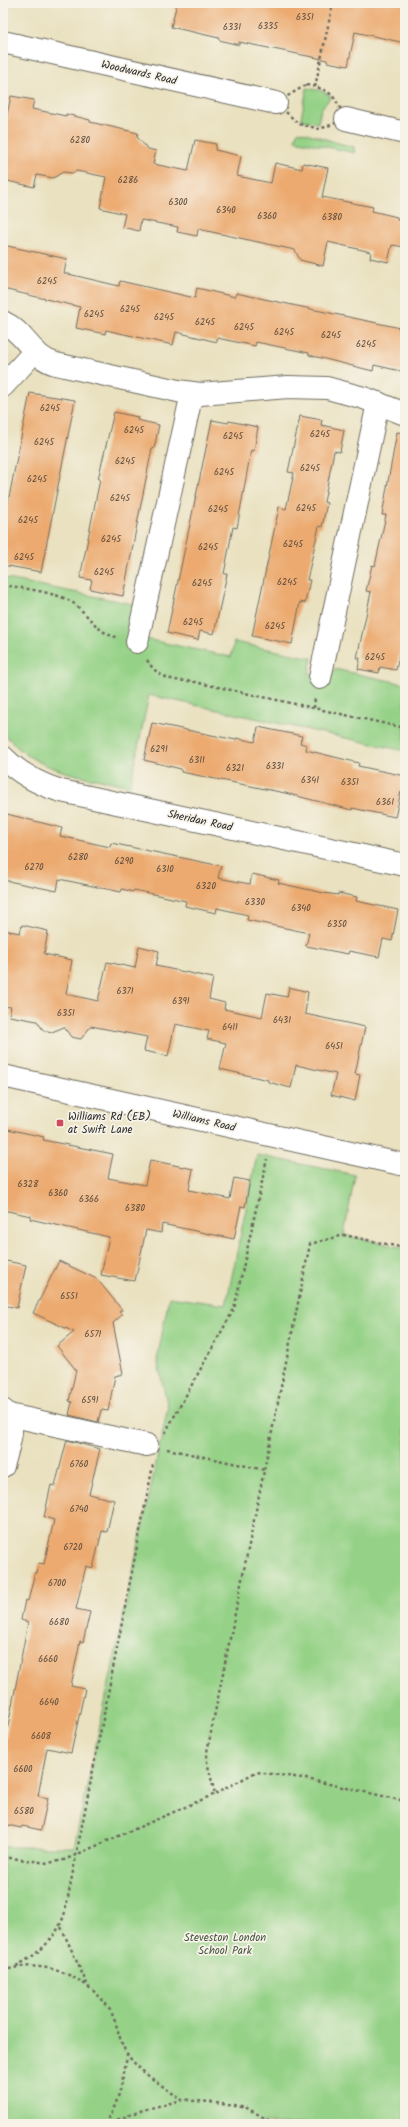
<svg xmlns="http://www.w3.org/2000/svg" width="408" height="2127" font-family="Kalam,sans-serif">
<style>
.green{fill:#95d287;stroke:#607e59}
.building{fill:#ecaa70}
.lines{fill:none;stroke-linecap:round;stroke-linejoin:round}
.minor-casing{stroke:#6e6b5f;stroke-width:24}
.path{stroke:#6e6b5f;stroke-width:2.5;stroke-dasharray:3 3;stroke-linecap:butt}
.minor{stroke:#fff;stroke-width:22}
.poi-dot{fill:#d1495b;stroke:#f7f3e8;stroke-width:1.5}
.labels{text-anchor:middle;dominant-baseline:central;stroke-width:3.5;stroke-linejoin:round;paint-order:stroke}
.number-label{font-size:9px;fill:#5b4b3c}
.street-label{font-size:11px;fill:#2b2b2b;stroke:#f7f3e8}
.poi-label{font-size:11px;fill:#2b2b2b;stroke:#f7f3e8;text-anchor:start}
.park-label{font-size:11px;fill:#465542;stroke:#f7f3e8}
</style>
<rect width="100%" height="100%" fill="#f7f3e8"/>
<filter id="ink" filterUnits="userSpaceOnUse"><feTurbulence type="fractalNoise" baseFrequency=".025" numOctaves="2"/><feDisplacementMap in="SourceGraphic" scale="8" xChannelSelector="R" yChannelSelector="G"/><feConvolveMatrix kernelMatrix="1 2 1 2 8 2 1 2 1" color-interpolation-filters="sRGB"/></filter>
<filter id="wash" filterUnits="userSpaceOnUse"><feTurbulence type="fractalNoise" baseFrequency=".012" numOctaves="4" result="noise"/><feDisplacementMap in="SourceGraphic" scale="16" xChannelSelector="R" yChannelSelector="G"/><feGaussianBlur stdDeviation="0.9" result="paint"/><feColorMatrix in="noise" values="0 0 0 0 0 0 0 0 0 0 0 0 0 0 0 0 0 1.4 0 .05"/><feComposite in="paint" operator="in"/></filter>
<g filter="url(#wash)">
<rect width="100%" height="100%" fill="#e9e1bf"/>
<g class="green">
<polygon points="307,88 323,91 331,97 321,109 318,123 303,120 301,118"/>
<path d="M299,131C319,136 334,143 354,147L355,153L295,140L297,133Z"/>
<path d="M3,578L138,605L131,636L231,657L234,642L312,658L309,673L331,677L334,669L405,684V751L149,695L130,786C96,778 57,775 27,755C18,749 10,740 3,732Z"/>
<polygon points="257,1155 355,1175 344,1235 405,1248 405,2124 3,2124 3,1847 74,1847 168,1407 157,1360 169,1297 226,1305"/>
</g>
<g id="blocks">
<g class="building">
<polygon points="177,3 405,3 405,43 355,32 348,66 327,62 327,60 239,42 239,45 219,40 219,38 171,27"/>
<polygon points="11,96 34,100 32,109 66,116 66,114 90,120 90,122 138,133 137,137 148,149 156,151 153,164 188,171 195,140 216,144 215,150 241,156 237,176 271,183 275,163 302,169 303,163 328,168 322,197 373,207 372,211 397,217 397,220 405,221 405,247 392,245 388,262 370,258 371,252 328,242 323,266 300,260 295,250 198,229 197,236 177,232 178,227 141,220 139,231 122,227 125,214 100,208 106,177 77,171 72,173 63,172 53,178 37,175 34,187 3,180 3,134"/>
<polygon points="3,245 67,259 64,273 119,286 120,281 195,298 197,288 235,297 236,293 405,329 405,372 374,365 373,371 309,355 309,353 256,342 255,346 217,338 217,342 176,332 173,345 106,330 105,334 76,328 80,307 3,289"/>
<polygon points="30,393 75,400 41,572 3,565 3,527"/>
<polygon points="114,412 138,417 137,420 159,425 154,449 152,448 123,596 90,589 92,580 80,578 100,479 98,479"/>
<polygon points="300,416 322,420 321,425 344,430 340,452 334,451 324,502 327,503 322,527 319,526 307,580 310,580 305,603 300,602 292,644 252,636 279,507 286,509 294,473 288,472"/>
<polygon points="212,420 228,423 229,421 258,427 254,451 251,450 237,528 233,527 224,574 227,574 214,634 200,631 198,640 167,633"/>
<polygon points="397,432 405,433 405,628 396,670 380,667 379,673 358,669 360,658 357,658 371,592 366,591 372,565 375,566 386,515 382,515"/>
<polygon points="152,723 236,740 236,738 255,742 258,727 302,736 300,743 307,745 306,750 359,763 358,766 405,776 405,793 401,792 395,817 352,808 352,810 285,793 181,772 181,769 144,760"/>
<polygon points="3,813 62,828 60,836 110,847 111,843 221,866 218,878 250,884 252,874 279,880 278,883 324,893 338,895 338,893 357,897 356,901 398,910 392,941 383,939 379,957 349,951 348,954 306,946 309,933 247,920 248,915 217,908 216,913 185,906 186,901 134,890 133,892 122,889 121,892 59,879 57,891 3,880"/>
<polygon points="22,925 48,931 44,954 72,960 66,994 98,1001 107,962 135,968 139,946 159,951 156,966 213,978 209,999 225,1003 224,1009 262,1017 267,993 287,997 289,987 308,992 305,1014 365,1027 355,1074 360,1075 355,1101 331,1095 336,1074 296,1065 291,1088 268,1082 268,1080 220,1069 226,1043 207,1039 209,1031 175,1024 168,1056 144,1051 147,1037 91,1026 81,1039 71,1037 64,1027 52,1032 43,1030 37,1021 9,1016 11,1007 3,1006 3,930 20,933"/>
<polygon points="3,1128 44,1137 43,1140 113,1154 108,1178 145,1185 150,1160 193,1169 189,1190 230,1199 234,1178 250,1181 245,1207 241,1206 234,1239 162,1224 161,1233 146,1230 135,1281 101,1275 109,1237 30,1219 31,1216 3,1210"/>
<polygon points="6,1261 26,1265 17,1308 3,1305 3,1275"/>
<polygon points="59,1261 97,1279 122,1310 119,1312 122,1315 113,1323 123,1374 115,1376 108,1411 101,1410 98,1422 69,1415 72,1402 69,1401 76,1370 57,1346 74,1332 33,1313"/>
<polygon points="67,1440 100,1449 89,1494 114,1500 107,1532 102,1531 93,1568 86,1566 76,1609 90,1612 83,1642 80,1641 71,1686 85,1689 71,1753 47,1748 38,1796 48,1798 41,1830 22,1826 21,1828 3,1824 3,1752 28,1622 21,1620 25,1600 28,1601 35,1572 37,1573 39,1563 44,1564 54,1520 44,1517 51,1485 55,1486"/>
</g>
</g>
</g>
<g filter="url(#ink)">
<use href="#blocks" fill-opacity="0" stroke="#6e6b5f" stroke-width="1"/>
<g class="lines">
<g class="minor-casing">
<g id="minor">
<polyline points="3,42 276,103"/>
<polyline points="346,119 405,133"/>
<path d="M3,322C25,332 32,358 56,364L178,391L200,394L288,387L327,388L364,398L405,414"/>
<polyline points="3,386 35,351"/>
<polyline points="137,642 192,393"/>
<polyline points="320,678 378,403"/>
<path d="M3,757C20,774 38,784 61,791L405,865"/>
<polyline points="3,1076 405,1165"/>
<path d="M3,1410C19,1422 7,1449 3,1466"/>
<polyline points="9,1415 147,1445"/>
</g>
</g>
<g class="path">
<path d="M306,85C334,90 333,96 346,119L320,129L299,124L276,103Z"/>
<polyline points="315,87 333,3"/>
<path d="M3,585C22,588 54,592 70,601C87,611 96,633 116,637"/>
<path d="M147,660C157,677 171,681 190,681L405,728"/>
<polyline points="314,708 315,698"/>
<polyline points="165,1433 234,1309 267,1159"/>
<polyline points="167,1449 265,1470"/>
<polyline points="215,1794 256,1772 302,1778 405,1801"/>
<polyline points="3,1857 48,1863 64,1860 215,1794 207,1762 207,1752 310,1244 344,1235 405,1248"/>
<polyline points="61,1927 87,1984"/>
<path d="M16,1966C39,1954 58,1937 65,1912L153,1465"/>
<path d="M3,1971C41,1957 88,1976 110,2010C118,2024 119,2043 128,2055C139,2072 166,2088 182,2100"/>
<path d="M105,2124C119,2104 123,2079 127,2055"/>
<polyline points="106,2124 143,2110 182,2100 210,2102 247,2108 275,2124"/>
</g>
<use href="#minor" class="minor"/>
</g>
</g>
<rect class="poi-dot" x="56" y="1119" width="8" height="8" rx="2"/>
<g class="labels">
<g class="number-label">
<text x="305" y="17">6351</text>
<text x="268" y="26">6335</text>
<text x="232" y="27">6331</text>
<text x="80" y="140">6280</text>
<text x="128" y="180">6286</text>
<text x="178" y="202">6300</text>
<text x="226" y="210">6340</text>
<text x="267" y="216">6360</text>
<text x="332" y="217">6380</text>
<text x="47" y="281">6245</text>
<text x="130" y="309">6245</text>
<text x="94" y="314">6245</text>
<text x="164" y="317">6245</text>
<text x="205" y="322">6245</text>
<text x="244" y="327">6245</text>
<text x="284" y="332">6245</text>
<text x="331" y="335">6245</text>
<text x="366" y="344">6245</text>
<text x="50" y="408">6245</text>
<text x="134" y="430">6245</text>
<text x="320" y="434">6245</text>
<text x="233" y="436">6245</text>
<text x="44" y="442">6245</text>
<text x="125" y="461">6245</text>
<text x="310" y="468">6245</text>
<text x="224" y="472">6245</text>
<text x="37" y="479">6245</text>
<text x="120" y="498">6245</text>
<text x="306" y="508">6245</text>
<text x="218" y="509">6245</text>
<text x="28" y="520">6245</text>
<text x="111" y="539">6245</text>
<text x="293" y="544">6245</text>
<text x="208" y="547">6245</text>
<text x="24" y="557">6245</text>
<text x="104" y="572">6245</text>
<text x="287" y="582">6245</text>
<text x="202" y="583">6245</text>
<text x="193" y="622">6245</text>
<text x="275" y="626">6245</text>
<text x="375" y="657">6245</text>
<text x="159" y="749">6291</text>
<text x="197" y="760">6311</text>
<text x="275" y="766">6331</text>
<text x="235" y="768">6321</text>
<text x="310" y="780">6341</text>
<text x="350" y="782">6351</text>
<text x="385" y="802">6361</text>
<text x="78" y="857">6280</text>
<text x="124" y="861">6290</text>
<text x="34" y="867">6270</text>
<text x="165" y="869">6310</text>
<text x="206" y="886">6320</text>
<text x="255" y="902">6330</text>
<text x="301" y="908">6340</text>
<text x="337" y="924">6350</text>
<text x="125" y="991">6371</text>
<text x="181" y="1001">6391</text>
<text x="66" y="1013">6351</text>
<text x="282" y="1020">6431</text>
<text x="230" y="1027">6411</text>
<text x="334" y="1046">6451</text>
<text x="28" y="1184">6328</text>
<text x="58" y="1193">6360</text>
<text x="89" y="1199">6366</text>
<text x="135" y="1208">6380</text>
<text x="69" y="1296">6551</text>
<text x="93" y="1334">6571</text>
<text x="90" y="1400">6591</text>
<text x="79" y="1464">6760</text>
<text x="79" y="1509">6740</text>
<text x="73" y="1547">6720</text>
<text x="57" y="1583">6700</text>
<text x="59" y="1622">6680</text>
<text x="48" y="1659">6660</text>
<text x="49" y="1702">6640</text>
<text x="41" y="1736">6608</text>
<text x="23" y="1769">6600</text>
<text x="24" y="1811">6580</text>
</g>
<g class="street-label">
<text transform="translate(139 73) rotate(13)">Woodwards Road</text>
<text transform="translate(200 821) rotate(12)">Sheridan Road</text>
<text transform="translate(204 1121) rotate(13)">Williams Road</text>
</g>
<g class="poi-label">
<text x="68" y="1117">Williams Rd (EB)<tspan x="68" dy="13">at Swift Lane</tspan></text>
</g>
<g class="park-label">
<text x="225" y="1938">Steveston London<tspan x="225" dy="13">School Park</tspan></text>
</g>
</g>
<rect width="408" height="2127" fill="none" stroke="#f7f3e8" stroke-width="16"/>
</svg>
